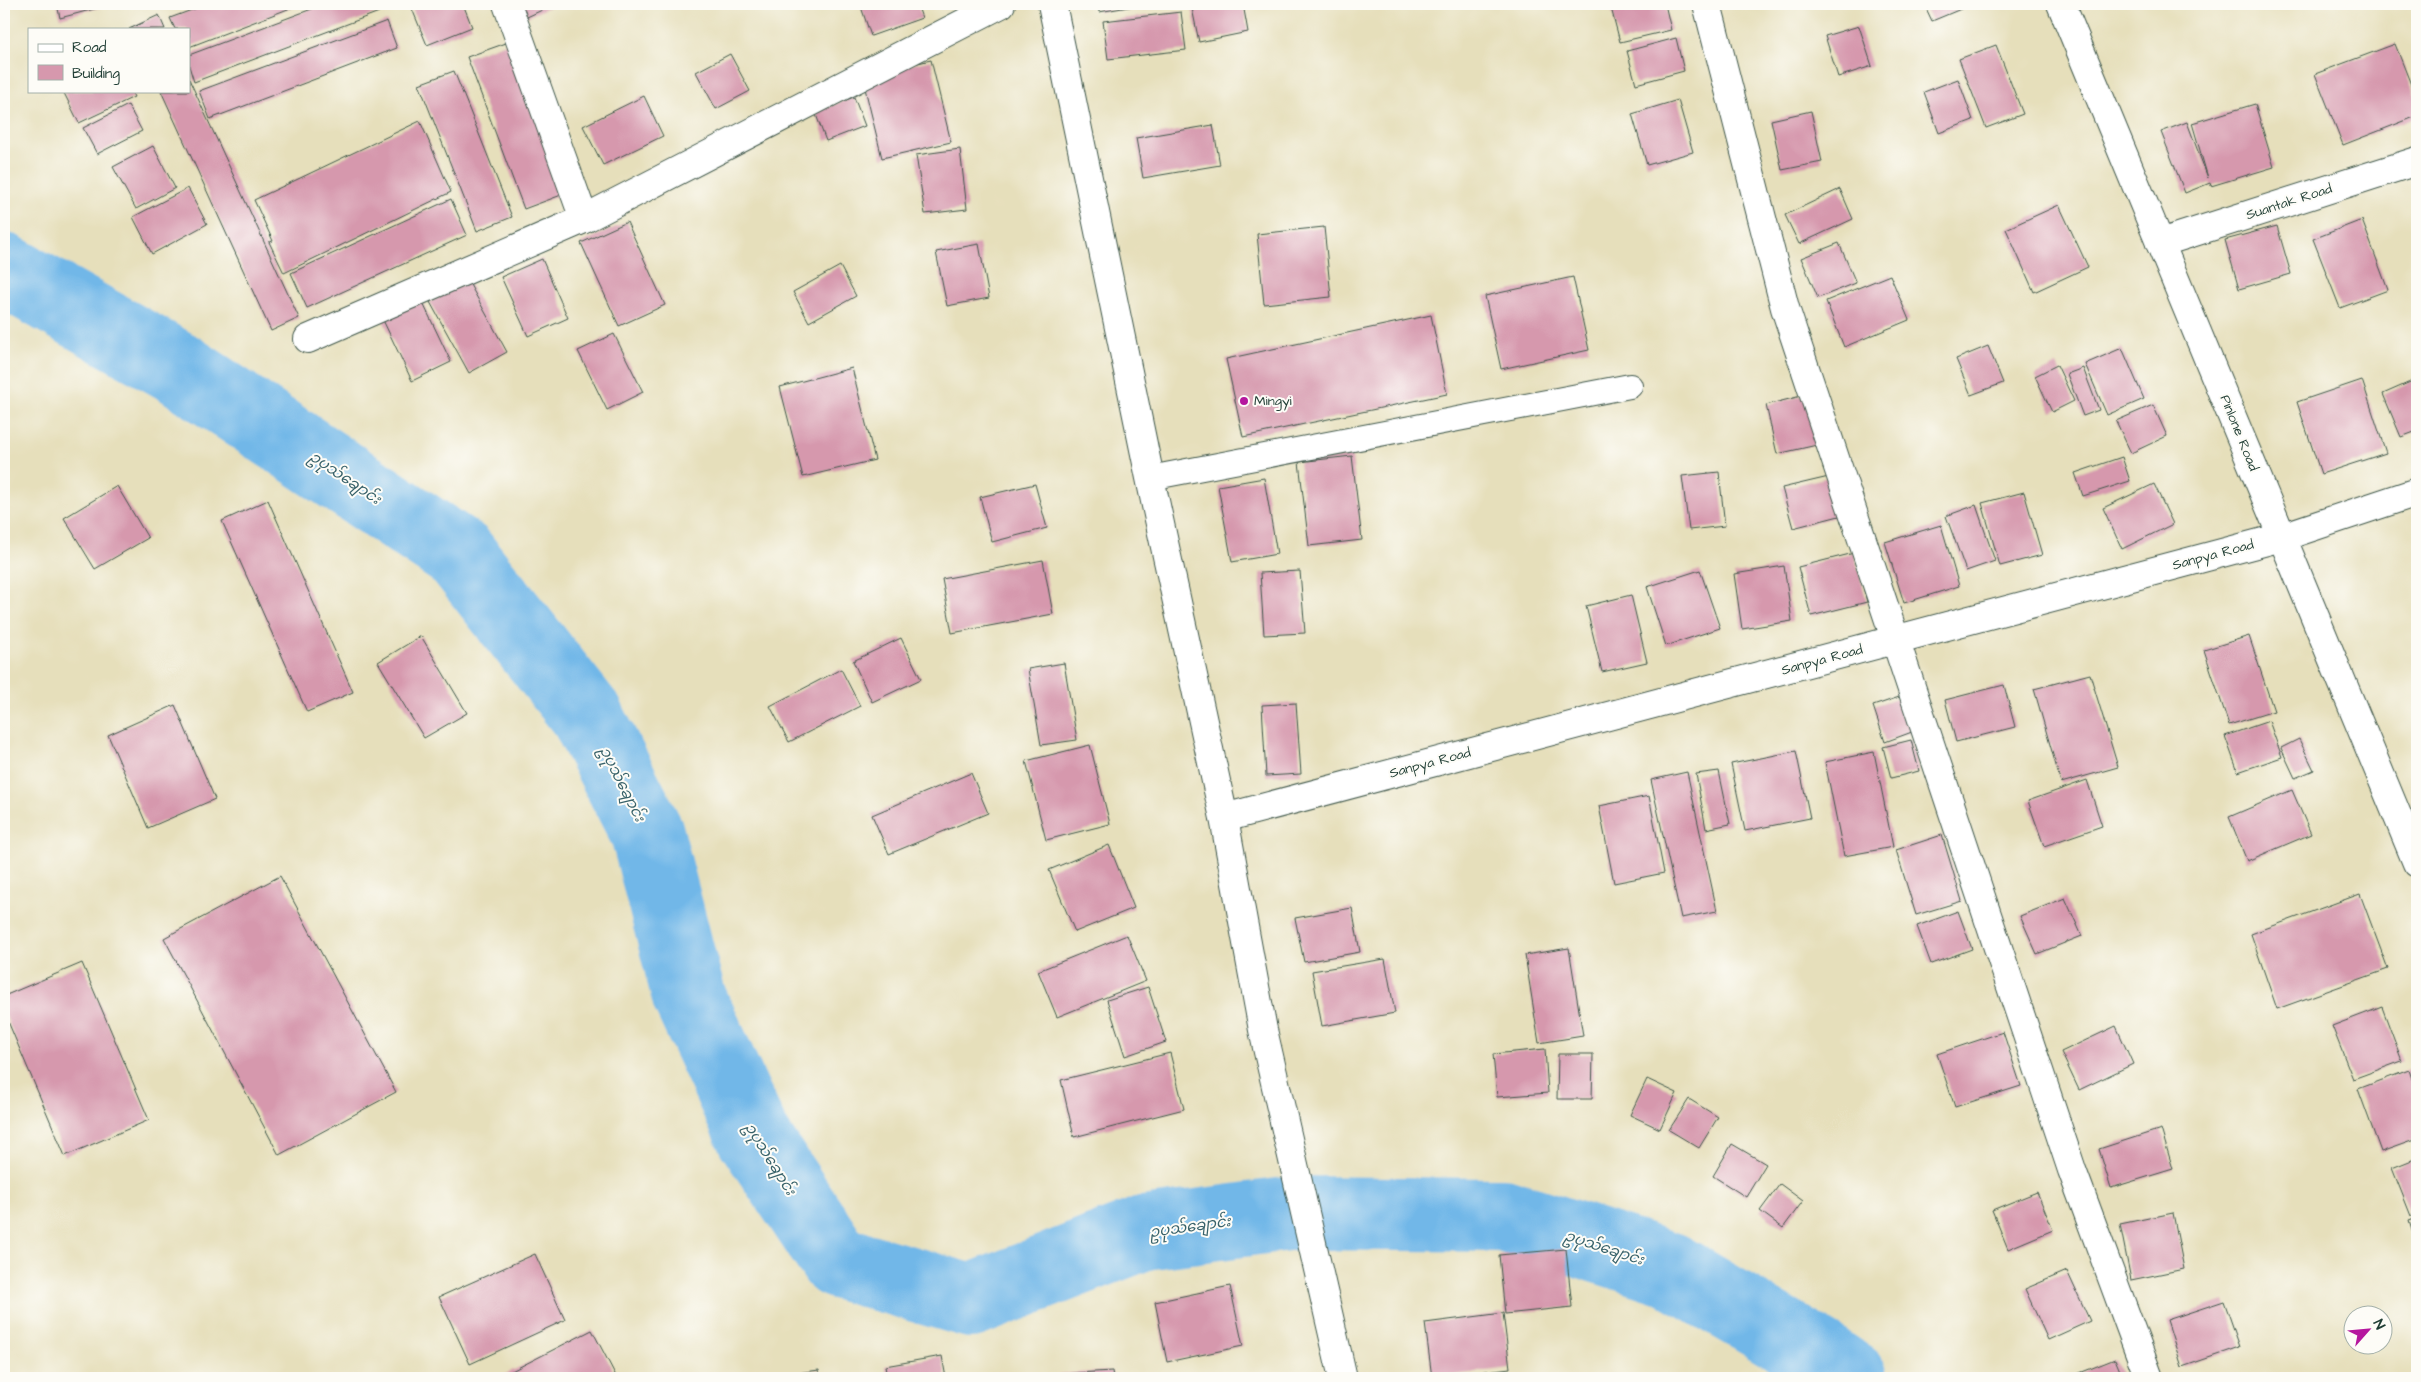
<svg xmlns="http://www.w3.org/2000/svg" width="2421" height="1382" font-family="'Architects Daughter','Noto Sans Myanmar',sans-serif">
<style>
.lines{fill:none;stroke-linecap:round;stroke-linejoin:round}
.river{stroke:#71b7e8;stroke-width:74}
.building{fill:#d698ad}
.lane-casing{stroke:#3d5548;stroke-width:26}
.street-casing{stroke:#3d5548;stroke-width:30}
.secondary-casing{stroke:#3d5548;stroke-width:30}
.highway-casing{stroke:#3d5548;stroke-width:30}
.lane{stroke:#fff;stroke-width:24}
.street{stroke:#fff;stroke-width:28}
.secondary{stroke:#fff;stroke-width:28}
.highway{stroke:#fff;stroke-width:28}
.poi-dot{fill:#b5179e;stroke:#fdfcf7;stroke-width:2}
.labels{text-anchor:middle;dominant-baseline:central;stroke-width:4;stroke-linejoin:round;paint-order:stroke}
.street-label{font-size:14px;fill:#1f3d34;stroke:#fdfcf7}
.poi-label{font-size:14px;fill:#1f3d34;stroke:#fdfcf7;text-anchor:start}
.water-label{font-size:15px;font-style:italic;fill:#38626a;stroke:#fdfcf7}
</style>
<rect width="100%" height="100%" fill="#fdfcf7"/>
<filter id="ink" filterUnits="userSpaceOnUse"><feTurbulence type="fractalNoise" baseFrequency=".02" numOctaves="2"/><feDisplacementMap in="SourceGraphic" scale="10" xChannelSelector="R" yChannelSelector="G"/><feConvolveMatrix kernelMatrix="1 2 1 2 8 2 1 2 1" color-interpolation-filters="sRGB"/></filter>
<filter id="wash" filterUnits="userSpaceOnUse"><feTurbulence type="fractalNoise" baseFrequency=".0096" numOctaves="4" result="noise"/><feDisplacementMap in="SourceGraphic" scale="20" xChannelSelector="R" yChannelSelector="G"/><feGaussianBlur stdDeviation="1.12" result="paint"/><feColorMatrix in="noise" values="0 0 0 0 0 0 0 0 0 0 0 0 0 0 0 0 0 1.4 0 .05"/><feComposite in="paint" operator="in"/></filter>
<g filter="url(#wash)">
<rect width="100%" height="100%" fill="#e6dfbb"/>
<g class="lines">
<polyline class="river" points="4,270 177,367 460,555 587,716 647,833 689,997 753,1136 837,1262 971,1301 1144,1233 1295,1213 1503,1215 1670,1269 1820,1357 1851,1378"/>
</g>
<g id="blocks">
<g class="building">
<polygon points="57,4 113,4 60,18"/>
<polygon points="208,4 301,4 189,47 189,29 175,29 170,18"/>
<polygon points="325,4 376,4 379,12 194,82 189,66 189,55"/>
<polygon points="410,4 463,4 472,27 427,45"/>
<polygon points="521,4 555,4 527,17"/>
<polygon points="860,4 917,4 922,18 871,36"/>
<polygon points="1097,4 1140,4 1140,5 1099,12"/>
<polygon points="1213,4 1243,4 1248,32 1199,42 1192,8"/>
<polygon points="1610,4 1665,4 1671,30 1620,42"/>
<polygon points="1924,4 1967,4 1968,6 1932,21"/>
<polygon points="1181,12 1186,50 1108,59 1103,21"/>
<polygon points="159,15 165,29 129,29"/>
<polygon points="387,21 397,48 210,119 199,91"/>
<polygon points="1859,26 1872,66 1838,77 1825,36"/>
<polygon points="1676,38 1684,71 1636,84 1627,51"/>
<polygon points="509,42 564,194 524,209 467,57"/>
<polygon points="2395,44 2417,100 2417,116 2343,145 2315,74"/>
<polygon points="1996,45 2023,114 1986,128 1959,59"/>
<polygon points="730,54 750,91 716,109 696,72"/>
<polygon points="931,60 951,142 882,158 862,76"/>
<polygon points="454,71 512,217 477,231 419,84"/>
<polygon points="189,79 299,318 271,331 161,91 189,91"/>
<polygon points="1958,79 1973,120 1939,133 1924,92"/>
<polygon points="67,91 131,91 134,97 79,123 64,93"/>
<polygon points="644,96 663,136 603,165 583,126"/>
<polygon points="854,97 865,126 826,141 815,112"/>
<polygon points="1678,100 1693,152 1647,165 1632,114"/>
<polygon points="2255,104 2274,167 2211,186 2210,183 2185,193 2161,132 2187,122 2208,178 2192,123"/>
<polygon points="128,105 142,131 97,154 83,128"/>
<polygon points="1811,111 1822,162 1782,170 1771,120"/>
<polygon points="420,121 451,192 284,273 269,242 273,241 254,200"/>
<polygon points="1213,125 1220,165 1143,178 1136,138"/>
<polygon points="153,146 175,188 136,209 113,167"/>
<polygon points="960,149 967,209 925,214 916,155"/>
<polygon points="188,188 207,224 152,254 133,217"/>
<polygon points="1840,189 1853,219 1799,244 1785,215"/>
<polygon points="451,199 467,235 307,308 291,273"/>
<polygon points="2059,205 2088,267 2034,292 2006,229"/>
<polygon points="2362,220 2388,290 2340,308 2313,239"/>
<polygon points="627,222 665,305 619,326 581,243"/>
<polygon points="2277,226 2291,274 2239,289 2225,240"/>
<polygon points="1324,227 1331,297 1264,304 1257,234"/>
<polygon points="1839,243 1856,283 1818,298 1801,258"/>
<polygon points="979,244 989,298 947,306 936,252"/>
<polygon points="542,259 568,318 528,336 501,277"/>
<polygon points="840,266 856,296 809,322 793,292"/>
<polygon points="1890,275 1909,320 1844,347 1826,301"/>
<polygon points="1573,277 1589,350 1501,369 1485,296"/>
<polygon points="468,281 507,352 469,373 430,302"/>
<polygon points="421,299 451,362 412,381 382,318"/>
<polygon points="1431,315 1447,394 1243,437 1226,359"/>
<polygon points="614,334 643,392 607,410 578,351"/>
<polygon points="1988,346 2003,383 1971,395 1956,359"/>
<polygon points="2122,348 2144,399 2107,415 2085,364"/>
<polygon points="2057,365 2074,401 2052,412 2035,376"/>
<polygon points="852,368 875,460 803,477 780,387"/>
<polygon points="2083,368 2099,410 2083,416 2067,374"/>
<polygon points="2417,379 2417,431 2401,437 2383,394"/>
<polygon points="2362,380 2386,453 2321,474 2297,402"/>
<polygon points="1805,395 1817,445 1777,454 1766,405"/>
<polygon points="2153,405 2167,436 2131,453 2116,421"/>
<polygon points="1352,456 1362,540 1309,546 1299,462"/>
<polygon points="2122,457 2130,481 2083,496 2075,473"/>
<polygon points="1719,472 1725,526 1689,530 1682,476"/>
<polygon points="1833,476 1843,515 1793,528 1782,488"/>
<polygon points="1264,478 1277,554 1232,562 1218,486"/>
<polygon points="1035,484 1047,528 992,542 980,497"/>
<polygon points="2154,484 2173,524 2122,549 2103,508"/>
<polygon points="117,486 148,538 95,569 64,518"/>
<polygon points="2024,492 2042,555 2000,566 1982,503"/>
<polygon points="268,500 353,692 307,712 222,521"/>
<polygon points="1976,505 1995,561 1966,571 1946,516"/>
<polygon points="1941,525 1959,586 1904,603 1885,542"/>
<polygon points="1854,553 1867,602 1811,616 1798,567"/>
<polygon points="1043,560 1053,614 952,633 942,579"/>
<polygon points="1784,566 1792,621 1742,629 1734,574"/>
<polygon points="1700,570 1720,628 1666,646 1647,587"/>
<polygon points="1300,571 1305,633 1264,635 1260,573"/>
<polygon points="1631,595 1647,662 1602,672 1586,606"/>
<polygon points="421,636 467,713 424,738 378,662"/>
<polygon points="2249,636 2274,711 2229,725 2204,650"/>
<polygon points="901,638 921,679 872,702 853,661"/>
<polygon points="1064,663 1077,740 1041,745 1028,669"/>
<polygon points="841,669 860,706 789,742 770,706"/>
<polygon points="2090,674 2118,767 2061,783 2034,689"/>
<polygon points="2004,685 2015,727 1956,742 1945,700"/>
<polygon points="1908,694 1920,729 1885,742 1873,706"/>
<polygon points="1296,703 1301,774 1266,776 1262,705"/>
<polygon points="175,705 215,799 148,828 108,735"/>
<polygon points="2269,721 2282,757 2238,772 2225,736"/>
<polygon points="2299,739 2314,770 2295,778 2281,748"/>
<polygon points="1911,740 1919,771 1891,778 1883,747"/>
<polygon points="1090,745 1110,824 1046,840 1026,761"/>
<polygon points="1796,751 1810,818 1745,831 1731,764"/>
<polygon points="1874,752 1893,847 1844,856 1825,762"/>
<polygon points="1719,771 1730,824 1706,829 1696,774"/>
<polygon points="1687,772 1717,911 1681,918 1651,780"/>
<polygon points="971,773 988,813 889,854 872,815"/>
<polygon points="2087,780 2102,826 2044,846 2028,801"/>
<polygon points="2292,790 2311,834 2247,861 2229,817"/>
<polygon points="1649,796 1664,873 1614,883 1599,806"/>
<polygon points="1942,835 1962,901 1916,915 1896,850"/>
<polygon points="1109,845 1134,908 1075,932 1049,870"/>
<polygon points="280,876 396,1092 279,1155 164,938"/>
<polygon points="2360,894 2388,969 2277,1009 2251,934"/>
<polygon points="2065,898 2082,936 2037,954 2020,916"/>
<polygon points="1352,908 1360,952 1304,962 1295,918"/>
<polygon points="1958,911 1972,949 1931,964 1917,926"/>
<polygon points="1127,935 1146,981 1057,1017 1038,971"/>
<polygon points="1569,948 1583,1036 1539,1043 1525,955"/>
<polygon points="1385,959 1395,1013 1322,1026 1312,971"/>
<polygon points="82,963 149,1120 65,1156 4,1012 4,996"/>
<polygon points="1148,987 1166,1042 1125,1056 1107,1000"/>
<polygon points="2382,1007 2402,1061 2353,1079 2332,1026"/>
<polygon points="2116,1026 2133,1064 2079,1090 2061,1052"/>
<polygon points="2003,1032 2021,1086 1955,1107 1937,1054"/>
<polygon points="1545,1049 1548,1093 1497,1097 1493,1054"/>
<polygon points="1170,1053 1184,1109 1074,1137 1061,1080"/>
<polygon points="1558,1054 1593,1054 1592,1099 1557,1099"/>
<polygon points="2409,1070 2417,1093 2417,1139 2381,1152 2358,1089"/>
<polygon points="1647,1079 1677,1093 1660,1129 1630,1115"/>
<polygon points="1689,1099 1718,1117 1699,1148 1669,1130"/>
<polygon points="2161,1129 2173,1169 2111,1188 2099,1149"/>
<polygon points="1732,1144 1766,1164 1746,1197 1713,1176"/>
<polygon points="2417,1158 2417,1213 2411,1216 2392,1168"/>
<polygon points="1780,1184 1803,1201 1783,1228 1760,1211"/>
<polygon points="2037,1192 2053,1230 2008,1249 1992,1210"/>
<polygon points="2173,1213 2184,1269 2131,1280 2120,1224"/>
<polygon points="2417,1218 2417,1246 2409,1221"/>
<polygon points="1566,1249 1572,1307 1505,1314 1499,1255"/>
<polygon points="535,1254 565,1320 470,1364 439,1297"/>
<polygon points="2067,1271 2090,1321 2048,1340 2025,1289"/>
<polygon points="1230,1286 1243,1346 1167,1362 1155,1302"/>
<polygon points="2224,1301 2240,1347 2182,1367 2167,1320"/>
<polygon points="1503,1313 1510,1368 1432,1378 1425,1323"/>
<polygon points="592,1330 617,1378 498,1378"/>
<polygon points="942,1356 946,1378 887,1378 885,1366"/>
<polygon points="2115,1359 2123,1378 2067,1378"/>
<polygon points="819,1370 820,1378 768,1378 768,1377"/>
<polygon points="1112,1371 1113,1378 1059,1378 1059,1374"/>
</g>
</g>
</g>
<g filter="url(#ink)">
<use href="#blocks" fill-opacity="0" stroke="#3d5548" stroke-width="1"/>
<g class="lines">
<g class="lane-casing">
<polyline id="lane" points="1150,478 1630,386"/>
</g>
<g class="street-casing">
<g id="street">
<polyline points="507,4 584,219"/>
<polyline points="1707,4 1785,308 2072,1170 2149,1378"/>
<polyline points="2061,4 2282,537"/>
<polyline points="2160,243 2417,161"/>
<polyline points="308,339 584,219 1001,4"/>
</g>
</g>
<g class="secondary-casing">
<g id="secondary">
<polyline points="2282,537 2417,863"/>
<polyline points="1224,818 2282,537 2417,492"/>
</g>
</g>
<g class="highway-casing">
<polyline id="highway" points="1052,4 1150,478 1224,818 1263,1030 1343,1378"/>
</g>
<use href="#lane" class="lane"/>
<use href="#street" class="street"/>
<use href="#secondary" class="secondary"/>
<use href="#highway" class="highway"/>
</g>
</g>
<circle class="poi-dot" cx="1244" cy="401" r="5"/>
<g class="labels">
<g class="street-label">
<text transform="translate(2289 202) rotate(-18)">Suantak Road</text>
<text transform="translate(2239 433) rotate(68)">Pinlone Road</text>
<text transform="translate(2213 555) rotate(-15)">Sanpya Road</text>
<text transform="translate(1822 660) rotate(-15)">Sanpya Road</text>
<text transform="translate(1430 763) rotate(-15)">Sanpya Road</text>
</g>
<g class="poi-label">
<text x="1254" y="401">Mingyi</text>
</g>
<g class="water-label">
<text transform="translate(345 478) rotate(34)">ဥပုသ်ချောင်း</text>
<text transform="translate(622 784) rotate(63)">ဥပုသ်ချောင်း</text>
<text transform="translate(770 1159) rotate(58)">ဥပုသ်ချောင်း</text>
<text transform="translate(1190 1227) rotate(-8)">ဥပုသ်ချောင်း</text>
<text transform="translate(1604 1248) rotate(18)">ဥပုသ်ချောင်း</text>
</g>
</g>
<rect width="2421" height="1382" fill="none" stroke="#fdfcf7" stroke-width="20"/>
<rect x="28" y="28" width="162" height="65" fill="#fdfcf7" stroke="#a4b0a9"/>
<rect x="38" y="44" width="25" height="8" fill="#ffffff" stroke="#a4b0a9"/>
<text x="72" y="52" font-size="15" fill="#1f3d34">Road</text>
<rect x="38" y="65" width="25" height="15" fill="#d698ad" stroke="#a4b0a9"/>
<text x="72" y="78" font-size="15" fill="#1f3d34">Building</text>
<g transform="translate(2368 1330) rotate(63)"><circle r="24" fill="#fdfcf7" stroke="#a4b0a9"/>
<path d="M0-4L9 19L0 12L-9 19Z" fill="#b5179e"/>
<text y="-8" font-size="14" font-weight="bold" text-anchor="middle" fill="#1f3d34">N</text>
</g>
</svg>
